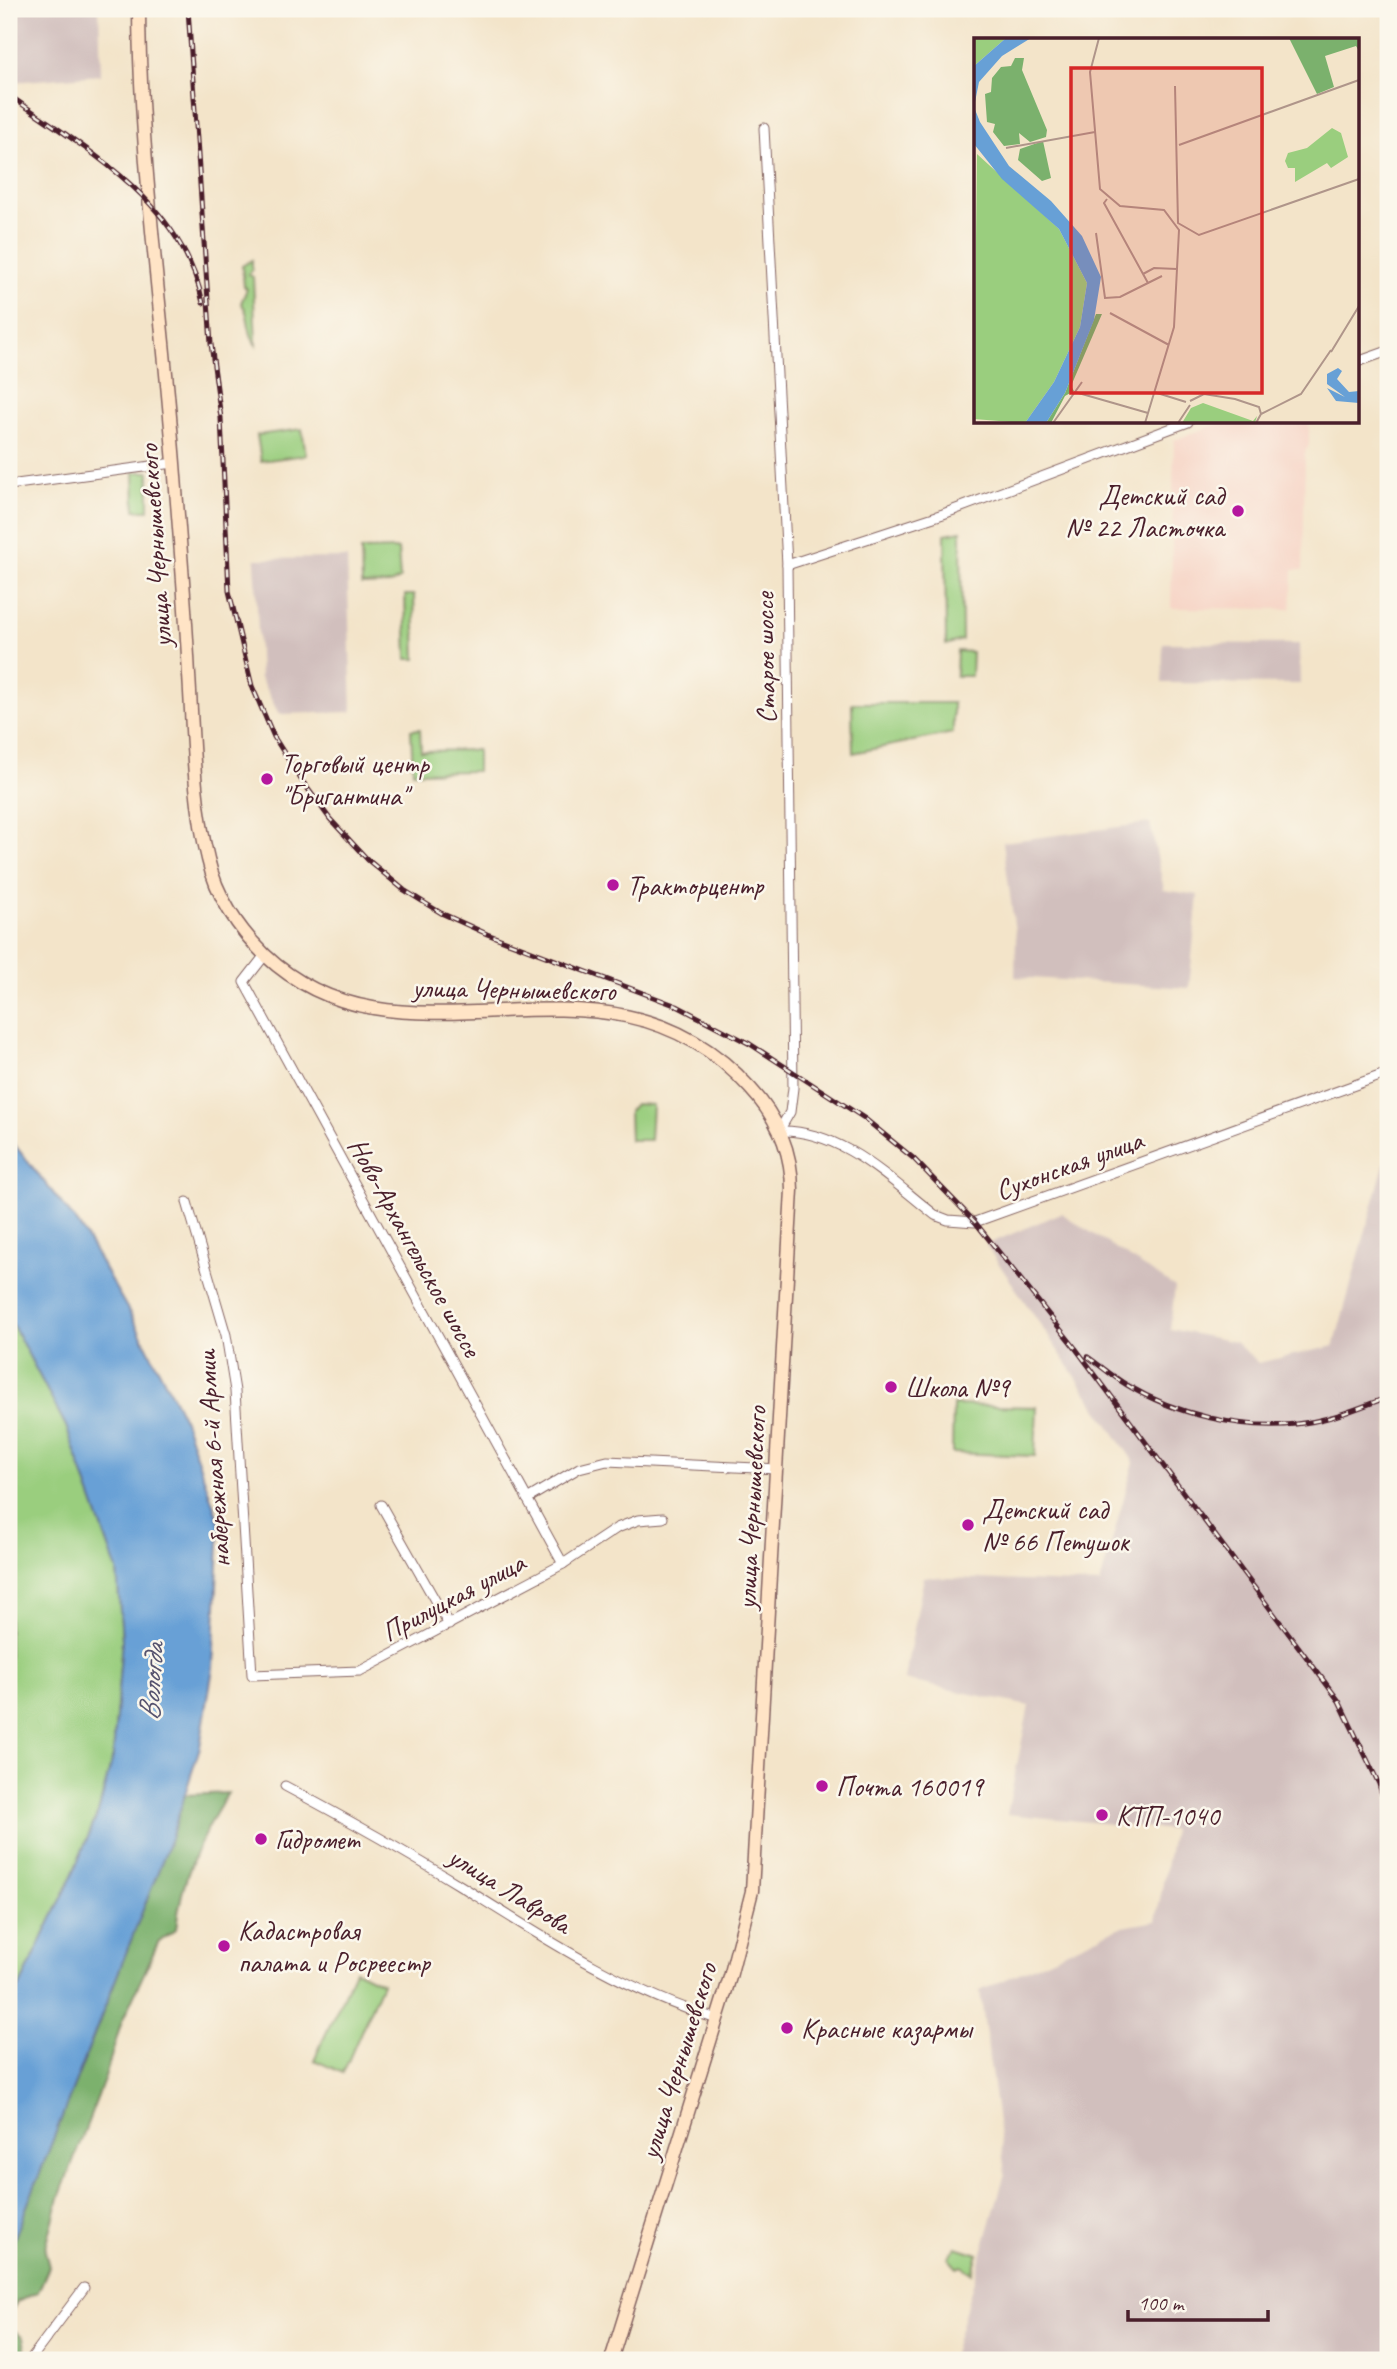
<svg xmlns="http://www.w3.org/2000/svg" width="1397" height="2369" font-family="Caveat,sans-serif">
<style>
.built{fill:#f6d2c3}
.industrial{fill:#d1bfbd}
.green{fill:#9ace7e;stroke:#727654;stroke-width:2}
.forest{fill:#7bb16d;stroke:#62684c;stroke-width:2}
.water{fill:#67a0d6;stroke:#586080;stroke-width:2}
.lines{fill:none;stroke-linecap:round;stroke-linejoin:round}
.street-casing{stroke:#856462;stroke-width:11}
.secondary-casing{stroke:#856462;stroke-width:15}
.street{stroke:#fff;stroke-width:9}
.secondary{stroke:#ffe4c6;stroke-width:12}
.rail-casing{stroke:#4a1f2b;stroke-width:5}
.rail{stroke:#fbf7ec;stroke-width:2.5;stroke-dasharray:8;stroke-linecap:butt}
.poi-dot{fill:#b5179e;stroke:#fbf7ec;stroke-width:2.5}
.labels{text-anchor:middle;dominant-baseline:central;stroke-width:5;stroke-linejoin:round;paint-order:stroke}
.poi-label{font-size:28px;fill:#4a1f2b;stroke:#fbf7ec;text-anchor:start}
.street-label{font-size:28px;fill:#4a1f2b;stroke:#fbf7ec}
.water-label{font-size:30px;font-style:italic;fill:#56536f;stroke:#fbf7ec}
.inset-road{fill:none;stroke:#af958a;stroke-width:2}
.view{fill:#d62828;fill-opacity:0.15;stroke:#d62828;stroke-width:3.5}
.inset-edge{fill:none;stroke:#4a1f2b;stroke-width:3.5}
</style>
<rect width="100%" height="100%" fill="#fbf7ec"/>
<filter id="ink" filterUnits="userSpaceOnUse"><feTurbulence type="fractalNoise" baseFrequency=".0143" numOctaves="2"/><feDisplacementMap in="SourceGraphic" scale="14" xChannelSelector="R" yChannelSelector="G"/><feConvolveMatrix kernelMatrix="1 2 1 2 8 2 1 2 1" color-interpolation-filters="sRGB"/></filter>
<filter id="wash" filterUnits="userSpaceOnUse"><feTurbulence type="fractalNoise" baseFrequency=".00686" numOctaves="4" result="noise"/><feDisplacementMap in="SourceGraphic" scale="28" xChannelSelector="R" yChannelSelector="G"/><feGaussianBlur stdDeviation="1.57" result="paint"/><feColorMatrix in="noise" values="0 0 0 0 0 0 0 0 0 0 0 0 0 0 0 0 0 1.4 0 .05"/><feComposite in="paint" operator="in"/></filter>
<g filter="url(#wash)">
<rect width="100%" height="100%" fill="#f3e4c9"/>
<polygon class="built" points="1223,422 1309,422 1309,445 1305,452 1303,570 1293,570 1291,609 1171,608 1174,440"/>
<g class="industrial">
<polygon points="9,9 99,9 101,75 12,82"/>
<polygon points="347,558 352,712 279,714 260,678 255,559"/>
<polygon points="1163,643 1299,644 1300,684 1162,683"/>
<polygon points="1150,823 1164,890 1198,895 1189,988 1015,977 1016,939 1003,842"/>
<polygon points="1385,1161 1388,1172 1388,2360 951,2360 1005,2173 980,1991 1118,1928 1156,1921 1173,1830 1007,1814 1029,1706 904,1680 924,1577 1100,1584 1134,1462 986,1245 1061,1213 1175,1287 1170,1329 1235,1342 1258,1363 1334,1346"/>
</g>
<g class="green">
<path d="M252,260V270L248,274L253,277L256,345C246,332 251,314 241,303L247,289L244,286L242,266Z"/>
<polygon points="302,429 306,455 261,461 257,435"/>
<polygon points="134,472 149,472 149,510 135,510"/>
<polygon points="961,531 962,640 946,645 945,534"/>
<polygon points="398,549 400,579 390,584 362,585 361,550"/>
<polygon points="405,595 414,595 416,659 407,659"/>
<polygon points="957,651 972,652 971,676 956,676"/>
<polygon points="852,703 953,703 953,733 853,753"/>
<polygon points="420,729 421,751 477,750 477,771 413,772 411,730"/>
<polygon points="635,1104 652,1105 650,1140 630,1140 629,1111"/>
<polygon points="9,1318 66,1426 117,1570 122,1639 113,1756 98,1813 68,1885 9,2009"/>
<polygon points="953,1405 1037,1407 1035,1456 952,1453"/>
<polygon points="355,1970 382,1983 343,2073 314,2060"/>
<polygon points="956,2247 978,2254 972,2273 961,2266 957,2268 948,2258"/>
</g>
<g class="forest">
<path d="M228,1793C201,1837 181,1877 176,1929L158,1943L122,2021L104,2080L59,2198L45,2251L49,2267L38,2292L17,2302L9,2315V2252L171,1838L185,1795Z"/>
<polygon points="9,2326 23,2338 26,2353 9,2356"/>
</g>
<polygon class="water" points="9,1138 79,1225 131,1315 182,1415 220,1524 213,1668 200,1747 171,1838 9,2252 9,2009 68,1885 98,1813 113,1756 122,1639 117,1570 66,1426 9,1318"/>
</g>
<g filter="url(#ink)">
<g class="lines">
<g class="street-casing">
<g id="street">
<polyline points="764,128 787,565 793,1088 790,1112 779,1131"/>
<polyline points="1357,362 1388,351"/>
<polyline points="9,485 174,463"/>
<polyline points="787,565 943,514 1188,422"/>
<polyline points="265,955 244,982 563,1564"/>
<path d="M779,1131C841,1129 889,1179 935,1215L948,1220L975,1222L1388,1073"/>
<polyline points="187,1202 226,1335 235,1391 252,1675 360,1671 563,1564 617,1528 638,1520 663,1518"/>
<polyline points="527,1499 579,1468 607,1461 778,1469"/>
<polyline points="381,1505 449,1625"/>
<path d="M285,1786C345,1818 404,1851 461,1886C544,1938 623,1990 717,2019"/>
<polyline points="30,2360 84,2288"/>
</g>
</g>
<g class="secondary-casing">
<path id="secondary" d="M139,9C140,170 165,330 176,490C181,552 186,614 189,675C193,736 193,800 208,859C216,895 238,929 265,955C405,1088 606,926 750,1088C776,1116 792,1151 792,1190L752,1891L730,1977L611,2360"/>
</g>
<use href="#street" class="street"/>
<use href="#secondary" class="secondary"/>
<g class="rail-casing">
<g id="rail">
<polyline points="188,9 211,344 221,418 229,591 252,686 274,737 300,778 330,819 368,860 404,890 441,913 487,934 677,1006 750,1044 864,1118 913,1158 975,1222 1076,1349 1339,1701 1379,1784 1388,1815"/>
<path d="M9,95C86,150 182,201 203,303"/>
<path d="M1088,1357C1101,1366 1113,1377 1127,1385C1175,1414 1241,1430 1296,1424C1329,1421 1358,1408 1388,1397"/>
</g>
</g>
<use href="#rail" class="rail"/>
</g>
</g>
<g class="poi-dot">
<circle cx="1238" cy="511" r="7"/>
<circle cx="267" cy="779" r="7"/>
<circle cx="613" cy="885" r="7"/>
<circle cx="891" cy="1387" r="7"/>
<circle cx="968" cy="1525" r="7"/>
<circle cx="822" cy="1786" r="7"/>
<circle cx="1102" cy="1815" r="7"/>
<circle cx="261" cy="1839" r="7"/>
<circle cx="224" cy="1946" r="7"/>
<circle cx="787" cy="2028" r="7"/>
</g>
<g class="labels">
<g class="poi-label">
<text x="1224" y="495" text-anchor="end">Детский сад<tspan x="1224" dy="32">№ 22 Ласточка</tspan></text>
<text x="281" y="763">Торговый центр<tspan x="281" dy="32">"Бригантина"</tspan></text>
<text x="627" y="885">Тракторцентр</text>
<text x="905" y="1387">Школа №9</text>
<text x="982" y="1509">Детский сад<tspan x="982" dy="32">№ 66 Петушок</tspan></text>
<text x="836" y="1786">Почта 160019</text>
<text x="1116" y="1815">КТП-1040</text>
<text x="275" y="1839">Гидромет</text>
<text x="238" y="1930">Кадастровая<tspan x="238" dy="32">палата и Росреестр</tspan></text>
<text x="801" y="2028">Красные казармы</text>
</g>
<g class="street-label">
<text transform="translate(155 546) rotate(-94)">улица Чернышевского</text>
<text transform="translate(765 658) rotate(-91)">Старое шоссе</text>
<text transform="translate(514 989) rotate(1)">улица Чернышевского</text>
<text transform="translate(1069 1165) rotate(-20)">Сухонская улица</text>
<text transform="translate(415 1247) rotate(61)">Ново-Архангельское шоссе</text>
<text transform="translate(213 1459) rotate(-94)">набережная 6-й Армии</text>
<text transform="translate(751 1508) rotate(-87)">улица Чернышевского</text>
<text transform="translate(453 1597) rotate(-28)">Прилуцкая улица</text>
<text transform="translate(510 1890) rotate(32)">улица Лаврова</text>
<text transform="translate(678 2061) rotate(-73)">улица Чернышевского</text>
</g>
<g class="water-label">
<text transform="translate(151 1682) rotate(-86)">Вологда</text>
</g>
</g>
<g transform="translate(974 38)">
<rect width="385" height="385" fill="#f3e4c9"/>
<path d="M1,0H32L0,28ZM358,90L367,95L374,119L357,130L353,125L321,144V130H314L311,123L314,115L333,110ZM3,116L85,191L113,245L106,289L80,344L51,385L0,381ZM229,365L279,383L283,378L281,385H208L217,370Z" fill="#9ace7e"/>
<path d="M315,0H385V13L382,8L351,18L360,49L343,56ZM41,20H50L48,32L73,92L72,99L56,104L45,95L46,106L30,108L19,94L21,86L13,84L11,56L17,54L18,40L27,29L37,28ZM69,103L77,140L68,143L44,122L46,111ZM122,276H128L97,348L100,353L91,358L77,385H72L91,355Z" fill="#7bb16d"/>
<path d="M32,0H57L28,18L5,44L0,69L6,84L35,128L77,163L108,198L127,239L120,282L91,355L72,385H51L80,344L106,289L113,245L85,191L28,141L0,106V28ZM364,330L368,333L363,341L375,354L385,353V365L362,363L353,350L371,359L353,346V336Z" fill="#67a0d6"/>
<path class="inset-road" d="M125,0L116,34L126,151L146,168L190,172L205,192L200,289L171,385M201,48L204,185L225,197L385,141M205,107L385,42M32,110L121,94M288,124L289,77M133,161L130,165L174,245M122,195L131,260L146,259L188,238M169,236L180,230L203,231M136,275L195,307M357,314L385,268M101,354L174,375M180,354L212,364M216,363L230,356L261,361L285,369L287,376M79,385L108,344M204,385L216,367M282,385L287,376L327,356L357,312"/>
<path class="view" d="M97,30H288V355H97Z"/>
<rect width="385" height="385" class="inset-edge"/>
</g>
<rect width="1397" height="2369" fill="none" stroke="#fbf7ec" stroke-width="35"/>
<path d="M1128 2310v10h140v-10" fill="none" stroke="#4a1f2b" stroke-width="3.5"/>
<text x="1138" y="2310" font-size="21" fill="#4a1f2b" stroke="#fbf7ec" stroke-width="5" paint-order="stroke">100 m</text>
</svg>
